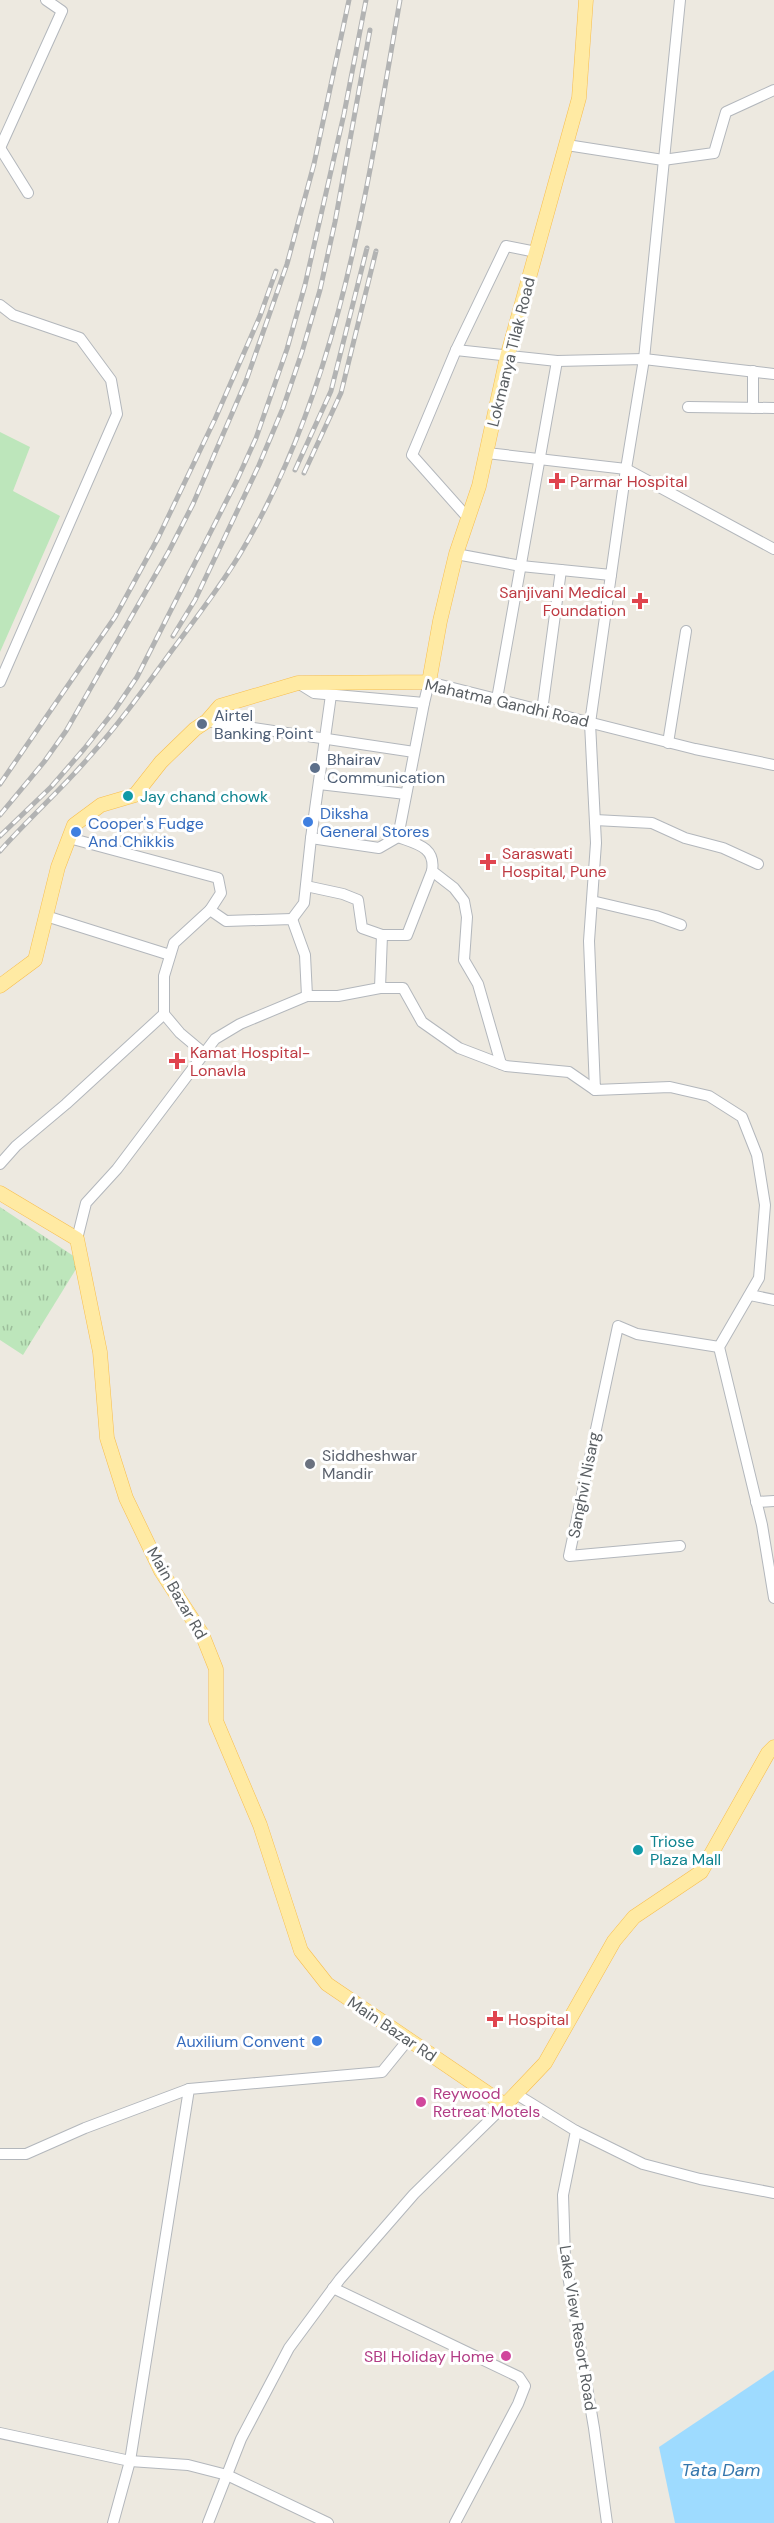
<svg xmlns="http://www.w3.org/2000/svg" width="774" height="2523" font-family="'DM Sans',sans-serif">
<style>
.grass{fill:url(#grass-tufts)}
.pitch{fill:#bde6bb}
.water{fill:#9edbff}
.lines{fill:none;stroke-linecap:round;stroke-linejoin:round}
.minor-casing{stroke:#b3b7bc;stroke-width:12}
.major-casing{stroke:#f8be4e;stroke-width:15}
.minor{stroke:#fff;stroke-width:10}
.major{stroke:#ffeaa3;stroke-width:14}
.rail-casing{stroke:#b2b3b3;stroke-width:5}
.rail{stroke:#fff;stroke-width:3;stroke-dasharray:9;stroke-linecap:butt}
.health-dot{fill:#e0444e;stroke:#fff;stroke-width:2}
.service-dot{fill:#5c6f8a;stroke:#fff;stroke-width:2}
.culture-dot{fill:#0f9aa8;stroke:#fff;stroke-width:2}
.shop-dot{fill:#3f7fe0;stroke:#fff;stroke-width:2}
.worship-dot{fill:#6b7280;stroke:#fff;stroke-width:2}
.hotel-dot{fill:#d1479c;stroke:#fff;stroke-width:2}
.labels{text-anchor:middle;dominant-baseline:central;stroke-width:6;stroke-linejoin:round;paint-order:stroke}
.street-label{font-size:16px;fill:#595e62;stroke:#fff}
.health-label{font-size:16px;fill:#be3a42;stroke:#fff;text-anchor:start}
.service-label{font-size:16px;fill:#4e5e75;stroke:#fff;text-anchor:start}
.culture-label{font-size:16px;fill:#0d838f;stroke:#fff;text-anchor:start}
.shop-label{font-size:16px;fill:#366cbe;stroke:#fff;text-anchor:start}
.worship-label{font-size:16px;fill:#5b616d;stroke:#fff;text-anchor:start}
.hotel-label{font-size:16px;fill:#b23c85;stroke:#fff;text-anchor:start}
.water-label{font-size:18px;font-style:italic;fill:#3577ad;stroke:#fff}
</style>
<defs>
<pattern id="grass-tufts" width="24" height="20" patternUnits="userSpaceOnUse" patternTransform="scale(1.5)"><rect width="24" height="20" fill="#bde6bb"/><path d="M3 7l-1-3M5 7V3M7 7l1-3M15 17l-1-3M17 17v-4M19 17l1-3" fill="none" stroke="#9dbe9b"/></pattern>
</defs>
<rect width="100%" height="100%" fill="#ede9e0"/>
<polygon class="grass" points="0,1207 81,1261 23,1355 0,1340"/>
<polygon class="pitch" points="0,432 30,447 13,491 60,516 0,652"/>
<polygon class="water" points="774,2370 774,2523 675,2523 659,2447"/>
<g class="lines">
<g class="minor-casing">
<g id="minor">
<polyline points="680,0 644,359 626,469 590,723 596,843 589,941 595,1090 670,1087 709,1096 742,1117 757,1155 765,1205 759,1278 719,1347 762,1525 774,1598"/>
<polyline points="567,145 663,160 714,153 726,112 774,90"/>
<polyline points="0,148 62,11 46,0"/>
<polyline points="0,148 28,193"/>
<polyline points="0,305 13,315 80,338 111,380 117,414 0,682"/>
<polyline points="456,350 557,361 644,359 774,374"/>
<polyline points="753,371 753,408"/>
<polyline points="688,407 774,408"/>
<polyline points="487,453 626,469 774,549"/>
<polyline points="468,518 412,455 456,350 506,246 536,252"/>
<polyline points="456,554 521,566 611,575"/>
<path d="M298,683L314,693L424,703L398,837C417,844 436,847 432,871L454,888L464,901L467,917L464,960L478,984L501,1064"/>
<polyline points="331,695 311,838 379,848 398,837"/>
<polyline points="497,699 557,361"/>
<polyline points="424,703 429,682 695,749 774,765"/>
<polyline points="542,711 561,570"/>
<polyline points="207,721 414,752"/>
<polyline points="668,743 686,631"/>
<polyline points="319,784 406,794"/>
<polyline points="595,820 652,823 685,838 723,848 758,864"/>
<polyline points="69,838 218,878 221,893 210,910"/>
<polyline points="306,886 343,894 358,900 362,928 382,935"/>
<polyline points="592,901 656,916 681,925"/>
<polyline points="46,916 170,955"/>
<polyline points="292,919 304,903 311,838"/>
<polyline points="380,988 382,935 407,935 432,871"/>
<polyline points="205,1054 180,1033 164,1014 164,976 174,943 210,910 226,921 292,919 305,955 307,996"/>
<polyline points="0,1164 16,1146 66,1104 164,1014"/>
<polyline points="77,1239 86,1203 117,1169 215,1039 240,1024 307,996 338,996 380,988 403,988 422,1022 459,1048 506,1066 569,1072 595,1090"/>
<polyline points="750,1295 774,1300"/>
<polyline points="756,1502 774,1501"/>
<polyline points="680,1546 569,1556 618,1326 637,1334 719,1347"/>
<polyline points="516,2094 576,2131 563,2195 565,2258 594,2428 607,2523"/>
<polyline points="576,2131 643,2164 700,2179 774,2193"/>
<polyline points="0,2154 26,2154 85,2128 189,2089"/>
<polyline points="333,2288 519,2377 525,2386 518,2404 455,2523"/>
<polyline points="0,2433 130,2461 188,2465 227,2475 328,2523"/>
<polyline points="113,2523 130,2461 189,2089 382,2072 408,2040"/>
<polyline points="208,2523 241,2439 289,2348 340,2279 414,2194 505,2105"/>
</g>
</g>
<g class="major-casing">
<g id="major">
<polyline points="0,986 35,960 58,867 74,825 101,805 135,795 161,762 195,729 207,721 220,706 298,683 429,682 440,621 456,554 479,486 507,357 579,98 586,0"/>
<polyline points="0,1193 77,1239 100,1352 107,1438 126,1498 161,1571 202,1634 216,1669 216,1721 260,1825 301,1951 327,1984 505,2105 545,2063 614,1941 634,1917 701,1872 768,1753 774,1747"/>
</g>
</g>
<use href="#minor" class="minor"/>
<use href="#major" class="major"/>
<g class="rail-casing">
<g id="rail">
<polyline points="295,470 331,391 367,248"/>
<polyline points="304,473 341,393 376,251"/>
<polyline points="173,636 195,600 259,465 283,408 302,352 320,290 335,222 370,30"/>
<polyline points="0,784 115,617 158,538 215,419 260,316 276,271"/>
<polyline points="0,815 44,762 66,731 169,551 193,504 246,381 287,264 314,164 349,0"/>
<polyline points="0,836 51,787 84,749 114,711 137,677 237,480 256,438 287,349 305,285 344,114 366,0"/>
<path d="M0,851C29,818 62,789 90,756C120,723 146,686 173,649C196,618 220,587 240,554C340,387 367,188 400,0"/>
</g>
</g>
<use href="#rail" class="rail"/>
</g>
<g class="health-dot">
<path d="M554 472h6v6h6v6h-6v6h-6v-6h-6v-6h6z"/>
<path d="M637 592h6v6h6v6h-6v6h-6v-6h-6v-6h6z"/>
<path d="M485 853h6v6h6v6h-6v6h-6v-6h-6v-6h6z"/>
<path d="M174 1052h6v6h6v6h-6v6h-6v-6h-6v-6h6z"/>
<path d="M492 2010h6v6h6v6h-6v6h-6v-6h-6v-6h6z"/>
</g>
<g class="service-dot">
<circle cx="202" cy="724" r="6"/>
<circle cx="315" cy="768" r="6"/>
</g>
<g class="culture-dot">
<circle cx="128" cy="796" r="6"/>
<circle cx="638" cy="1850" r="6"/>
</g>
<g class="shop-dot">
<circle cx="308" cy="822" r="6"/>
<circle cx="76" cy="832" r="6"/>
<circle cx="317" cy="2041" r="6"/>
</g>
<circle class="worship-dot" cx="310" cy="1464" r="6"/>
<g class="hotel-dot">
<circle cx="421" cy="2102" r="6"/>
<circle cx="506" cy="2356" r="6"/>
</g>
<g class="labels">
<g class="street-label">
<text transform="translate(511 352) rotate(-76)">Lokmanya Tilak Road</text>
<text transform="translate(507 703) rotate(13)">Mahatma Gandhi Road</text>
<text transform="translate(584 1485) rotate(-79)">Sanghvi Nisarg</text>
<text transform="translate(177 1593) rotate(60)">Main Bazar Rd</text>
<text transform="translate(392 2029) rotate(34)">Main Bazar Rd</text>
<text transform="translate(578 2328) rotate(81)">Lake View Resort Road</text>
</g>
<g class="health-label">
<text x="570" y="481">Parmar Hospital</text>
<text x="626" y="592" text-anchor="end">Sanjivani Medical<tspan x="626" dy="18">Foundation</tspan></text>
<text x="502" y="853">Saraswati<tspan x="502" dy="18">Hospital, Pune</tspan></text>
<text x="190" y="1052">Kamat Hospital-<tspan x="190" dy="18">Lonavla</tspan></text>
<text x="508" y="2019">Hospital</text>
</g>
<g class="service-label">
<text x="214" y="715">Airtel<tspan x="214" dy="18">Banking Point</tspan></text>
<text x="327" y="759">Bhairav<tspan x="327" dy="18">Communication</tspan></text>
</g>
<g class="culture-label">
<text x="140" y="796">Jay chand chowk</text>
<text x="650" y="1841">Triose<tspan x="650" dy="18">Plaza Mall</tspan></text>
</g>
<g class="shop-label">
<text x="320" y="813">Diksha<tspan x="320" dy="18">General Stores</tspan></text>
<text x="88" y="823">Cooper's Fudge<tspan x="88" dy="18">And Chikkis</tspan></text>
<text x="305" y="2041" text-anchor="end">Auxilium Convent</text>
</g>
<g class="worship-label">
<text x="322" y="1455">Siddheshwar<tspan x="322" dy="18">Mandir</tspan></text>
</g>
<g class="hotel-label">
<text x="433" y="2093">Reywood<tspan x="433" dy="18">Retreat Motels</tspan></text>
<text x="494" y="2356" text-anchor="end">SBI Holiday Home</text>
</g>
<g class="water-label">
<text x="721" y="2470">Tata Dam</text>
</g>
</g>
</svg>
